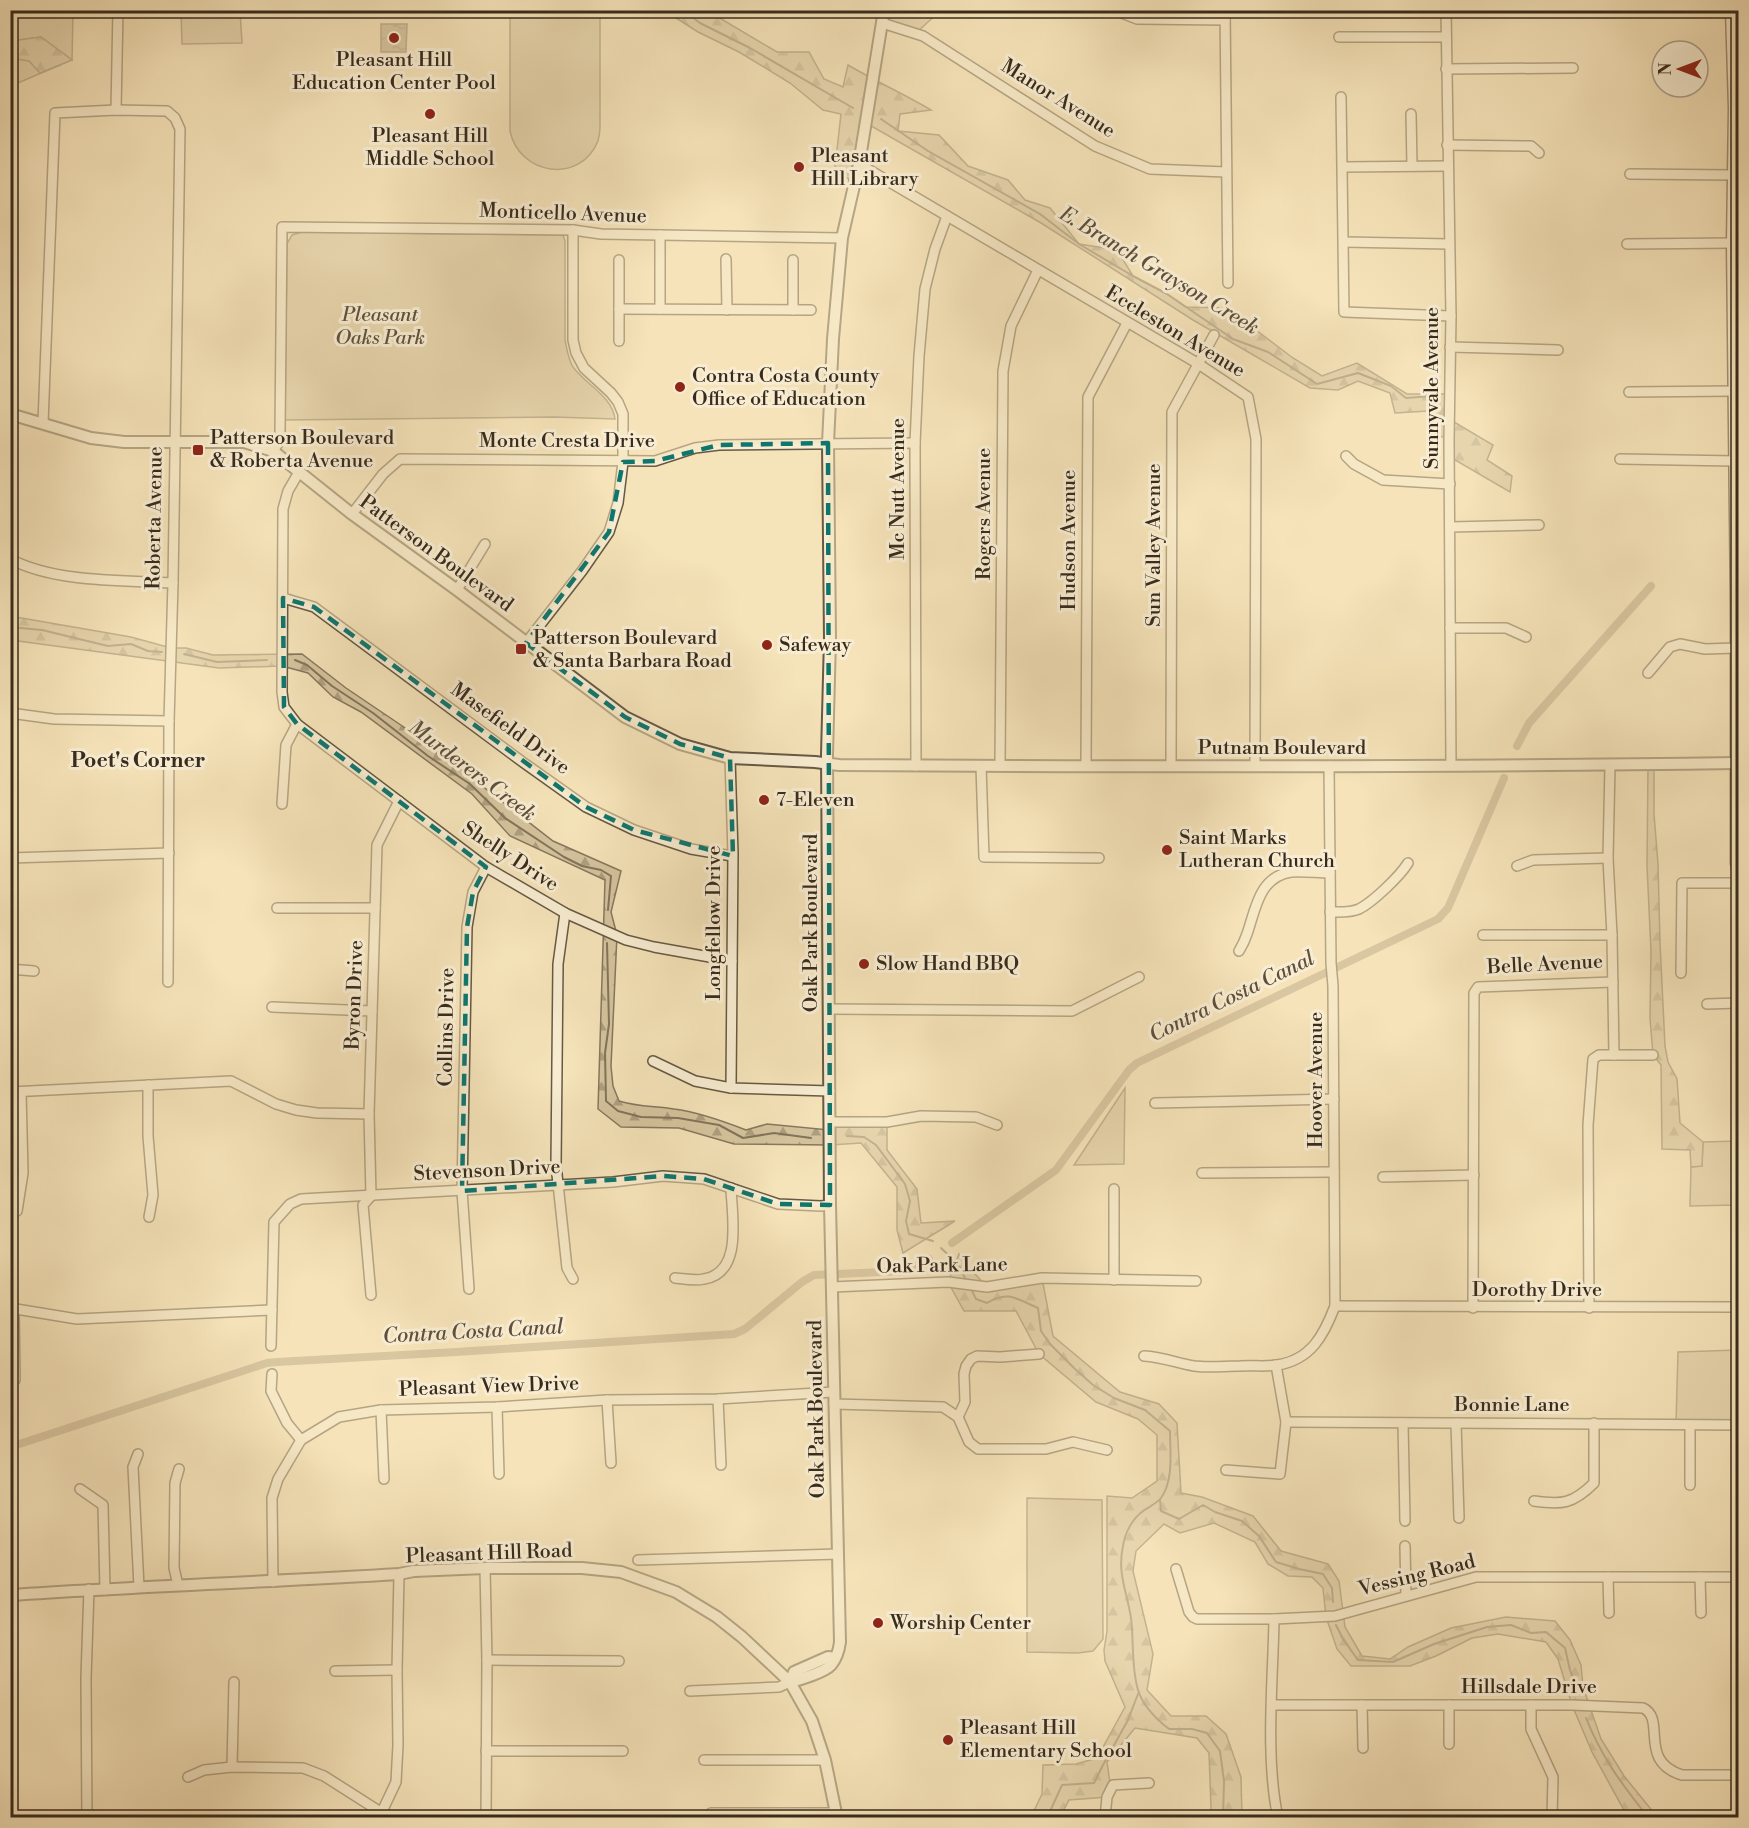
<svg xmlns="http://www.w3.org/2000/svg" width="1749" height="1828" font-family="'Libre Bodoni',serif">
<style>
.green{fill:#d5c49e;stroke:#86785e;stroke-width:1.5}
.forest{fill:url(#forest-firs);stroke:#86785e;stroke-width:1.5}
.water{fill:url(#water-ripples);stroke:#83745b;stroke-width:1.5}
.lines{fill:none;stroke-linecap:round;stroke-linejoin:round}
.stream{stroke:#83745b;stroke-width:2}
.canal{stroke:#b5a484;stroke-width:8}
.minor-casing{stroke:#675944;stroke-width:12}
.tertiary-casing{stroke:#675944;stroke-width:14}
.secondary-casing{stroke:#382b1d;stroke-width:15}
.minor{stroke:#f8edd2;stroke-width:9}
.tertiary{stroke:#f8edd2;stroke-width:10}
.secondary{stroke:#f8edd2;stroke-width:12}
.marked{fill:none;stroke:#0f766e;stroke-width:4.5;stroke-dasharray:12 8;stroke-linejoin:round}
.poi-dot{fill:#8f2418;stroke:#f8edd2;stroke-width:2}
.labels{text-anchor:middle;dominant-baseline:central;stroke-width:6;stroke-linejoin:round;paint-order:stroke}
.poi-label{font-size:20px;fill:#382b1d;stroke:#f8edd2;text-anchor:start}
.street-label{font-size:20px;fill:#382b1d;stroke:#f8edd2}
.park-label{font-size:20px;font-style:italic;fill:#5f513d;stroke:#f8edd2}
.water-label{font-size:21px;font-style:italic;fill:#5e4f3c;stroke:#f8edd2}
.neighbourhood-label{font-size:21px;font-weight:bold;fill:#382b1d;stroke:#f8edd2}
</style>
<defs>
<pattern id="forest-firs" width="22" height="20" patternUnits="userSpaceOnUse" patternTransform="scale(1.5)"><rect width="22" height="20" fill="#d5c49e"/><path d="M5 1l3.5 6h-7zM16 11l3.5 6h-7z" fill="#ae9f80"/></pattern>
<pattern id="water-ripples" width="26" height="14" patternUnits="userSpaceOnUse" patternTransform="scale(1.5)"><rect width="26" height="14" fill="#b5a484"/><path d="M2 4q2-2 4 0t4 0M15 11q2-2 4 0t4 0" fill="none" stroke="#94866b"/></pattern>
</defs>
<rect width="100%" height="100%" fill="#f5e3b9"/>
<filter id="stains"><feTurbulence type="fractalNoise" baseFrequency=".00333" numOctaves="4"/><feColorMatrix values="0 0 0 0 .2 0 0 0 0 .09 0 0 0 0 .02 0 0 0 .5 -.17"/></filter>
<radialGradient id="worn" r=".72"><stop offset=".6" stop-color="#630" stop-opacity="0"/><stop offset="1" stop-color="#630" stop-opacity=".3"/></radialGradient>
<g class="green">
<polygon points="10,11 73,11 72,60 41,37 11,41"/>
<polygon points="181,11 240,11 242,43 182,44"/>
<path d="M510,11H600V127C600,131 599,137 598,141C580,185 519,175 510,131Z"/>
<polygon points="884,11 940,11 916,33 882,23"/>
<polygon points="10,49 60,65 11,86"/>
<path d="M302,232L563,235L565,241V340C567,349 568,359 573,367C586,385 612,396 615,419L554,417L285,420L287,244L292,235Z"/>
<polygon points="1125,1088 1124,1164 1074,1165"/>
<polygon points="1738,1141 1738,1205 1690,1206 1691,1167 1702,1166 1703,1142"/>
<polygon points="1738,1350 1738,1425 1676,1424 1678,1352"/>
<polygon points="1027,1498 1102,1500 1103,1639 1093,1651 1078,1653 1027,1652"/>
</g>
<g class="forest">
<path d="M665,11H708L777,52H809L824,79L843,87L848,65C875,81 904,94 931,110L900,114L898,131L939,135L968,166L1008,180L1025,200L1050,208L1079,244L1117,250L1133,276L1167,294L1186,307L1227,308L1293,358L1322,376L1357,363L1407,394H1450L1449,419L1493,445L1487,460L1512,476L1510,492L1450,457L1449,439L1434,434L1428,411L1395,413L1390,393L1358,381L1338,390L1310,388L1193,320L1041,223L866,123L854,184L835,167L841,114L823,110L790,83L739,52L698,32Z"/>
<polygon points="41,37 72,60 40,73 29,61 11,58 11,41"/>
<path d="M10,616L131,637L171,648H186L213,655L302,654L346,688L423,740L553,841L621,871L611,912L617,935L611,1066L613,1086L619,1101C638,1107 655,1106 674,1109C698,1112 723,1121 746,1130L767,1124L829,1130L830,1122H887V1150L917,1189L921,1223L955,1221L903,1253L897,1230V1187L861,1143L830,1145L734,1144L679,1128L621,1127L598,1109L605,880L510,836L472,794L361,712L333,697L308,673L282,666L219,668L11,640Z"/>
<polygon points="1654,764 1654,814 1658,864 1660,943 1665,1046 1668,1062 1677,1079 1680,1123 1703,1142 1702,1166 1691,1167 1690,1150 1662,1149 1661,1065 1653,1055 1650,1018 1651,951 1647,866 1648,765"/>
<polygon points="959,1254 963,1261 987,1287 1042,1278 1053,1336 1120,1392 1159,1404 1177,1423 1181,1493 1202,1497 1253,1516 1281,1551 1328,1564 1339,1581 1345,1627 1362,1656 1390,1659 1408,1647 1451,1628 1506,1617 1555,1621 1570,1640 1581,1665 1583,1687 1601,1739 1624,1776 1654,1813 1647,1816 1625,1812 1592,1752 1572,1705 1558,1659 1546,1642 1498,1634 1472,1638 1436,1656 1410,1666 1351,1666 1337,1649 1326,1617 1323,1588 1312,1577 1288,1576 1268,1564 1255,1542 1214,1523 1180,1533 1164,1524 1136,1551 1133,1571 1153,1654 1147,1690 1171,1716 1206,1716 1226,1734 1241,1777 1242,1817 1210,1817 1211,1807 1209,1753 1197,1738 1135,1728 1107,1762 1110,1783 1107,1797 1069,1800 1060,1817 1031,1817 1042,1794 1043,1765 1076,1764 1097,1758 1125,1707 1105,1661 1104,1650 1107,1631 1107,1496 1132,1498 1157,1481 1157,1435 1138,1419 1096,1402 1039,1354 1016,1311 964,1311 948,1282"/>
</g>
<polygon class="water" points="381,24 407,24 406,52 381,52"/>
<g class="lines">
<g class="stream">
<polyline points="683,10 700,23 750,48 853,108"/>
<polyline points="881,119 928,151 1040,214 1079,244 1133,276 1167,294 1233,339 1268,352 1317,384 1358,373 1391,386 1406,398 1433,396"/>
<polyline points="10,627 42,630 108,646 131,644 148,651 162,652"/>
<polyline points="184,654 217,662 267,660"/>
<polyline points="295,660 307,665 332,686 373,713 428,756 470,784 505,818 564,857 582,866 601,870 611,876 608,910"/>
<polyline points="607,943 609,1024 605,1053 606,1101 618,1111 641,1117 678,1118 719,1125 743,1138 774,1133 811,1138"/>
<polyline points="847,1136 864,1137 876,1145 905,1184 910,1201 906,1221 909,1234 933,1241"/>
<polyline points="941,1248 958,1264 967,1282"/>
<path d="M970,1287L976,1299L987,1303C1008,1290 1017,1299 1038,1308L1041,1331L1050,1344L1074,1368L1093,1385L1114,1398L1145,1410L1170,1431C1170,1451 1174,1480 1161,1498C1157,1503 1149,1507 1143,1511C1132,1519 1125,1533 1123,1546C1117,1573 1127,1592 1131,1618C1134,1642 1131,1666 1138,1690C1143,1706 1156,1719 1169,1729H1192L1207,1733L1220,1751L1224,1781L1223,1818"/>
<polyline points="1160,1500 1161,1511 1179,1519 1203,1505 1215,1512 1242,1521 1259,1536 1276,1562 1299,1569 1323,1574 1332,1588 1333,1602"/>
<polyline points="1336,1625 1343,1639 1358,1660 1393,1662 1434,1644 1487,1627 1511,1625 1531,1633 1546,1632 1565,1648 1570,1670 1579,1694"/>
<path d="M1586,1718C1602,1758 1621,1783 1647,1816"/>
<polyline points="1047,1818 1062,1785 1094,1783 1103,1765 1128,1720 1138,1694"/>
</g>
<g class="canal">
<polyline points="1517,746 1529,723 1651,586"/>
<polyline points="952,1243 1056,1170 1129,1070 1137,1063 1438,919 1448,908 1504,778"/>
<polyline points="10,1447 267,1363 277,1362 456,1352 734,1334 745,1329 802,1282 814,1275 906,1271 929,1259"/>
</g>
<g class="minor-casing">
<g id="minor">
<polyline points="1114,10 1137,19 1225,20"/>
<polyline points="1225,10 1228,283"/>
<polyline points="1446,10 1451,316 1449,439 1451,765"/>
<polyline points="882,23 923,36 1095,146 1150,169 1226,172"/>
<polyline points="1339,37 1445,37"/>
<polyline points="1446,69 1573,68"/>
<polyline points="1341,97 1344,312 1451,316"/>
<polyline points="116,110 118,10"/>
<polyline points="1411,114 1412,166"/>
<polyline points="1447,145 1531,146 1539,153"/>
<polyline points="859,164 1197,363 1248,397 1256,439 1255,766"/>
<polyline points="1343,167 1448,166"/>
<polyline points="1630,174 1733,175"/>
<polyline points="1344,242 1449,244"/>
<polyline points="1627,244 1733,243"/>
<polyline points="726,259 727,310"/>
<polyline points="619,309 811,310"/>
<polyline points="660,309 660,235"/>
<polyline points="793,310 793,260"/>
<polyline points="619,341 619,260"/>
<polyline points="1450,347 1558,350"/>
<polyline points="1629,392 1734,391"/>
<polyline points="43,423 55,113 116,110 167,111 175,118 180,129 173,583 169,721 168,982"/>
<polyline points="273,451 279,442 280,432 282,227 573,230 601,234 842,238"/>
<polyline points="1346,456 1354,464 1383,480 1450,484"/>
<polyline points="1620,459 1735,461"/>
<polyline points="299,472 288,491 283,509 282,692 284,707 297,724 486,867 565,913 626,940 654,947 732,961"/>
<polyline points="352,514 383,474 400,459 655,461 695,448 719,445 915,443"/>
<polyline points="1450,527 1539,525"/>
<path d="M10,559C56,583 122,580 173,583"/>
<polyline points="457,590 485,544"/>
<polyline points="283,598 314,607 524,763 586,807 634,830 691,849 732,856"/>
<polyline points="1450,628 1506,628 1526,637"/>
<polyline points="526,643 582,571 609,532 618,503 623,462 623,414 618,402 611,393 584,368 576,353 573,340 573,230"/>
<polyline points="1648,673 1670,647 1680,644 1705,649 1736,648"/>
<polyline points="10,713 54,719 169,721"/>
<polyline points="730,758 733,853 731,1088"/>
<polyline points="1610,765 1608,858 1612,935 1614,1055 1653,1055"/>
<polyline points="916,766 915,443 919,356 925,289 935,249 947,216"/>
<polyline points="981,766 984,857 1099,858"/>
<polyline points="1000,766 1003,371 1011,326 1038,270"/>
<polyline points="1086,766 1088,397 1127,323"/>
<polyline points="1171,766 1172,412 1214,335"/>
<polyline points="282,804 286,745 297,724"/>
<polyline points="10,858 169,853"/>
<polyline points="1517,866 1533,860 1608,858"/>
<polyline points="277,908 375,908"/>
<path d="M1330,912C1340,912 1350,913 1359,909C1373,902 1400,876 1408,863"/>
<polyline points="565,913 558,964 556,1165 567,1268 573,1279"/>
<polyline points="1483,935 1612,935"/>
<path d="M1239,951C1242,946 1245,940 1247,934C1256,908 1259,877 1291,872C1304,871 1317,873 1330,873"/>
<polyline points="10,969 34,971"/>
<polyline points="1681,973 1682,883 1738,883"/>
<polyline points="1707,1004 1738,1003"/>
<polyline points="272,1007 372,1011"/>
<polyline points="830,1009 1072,1011 1139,977"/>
<polyline points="653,1061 695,1081 731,1088 830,1091"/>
<polyline points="148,1085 148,1136 153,1195 149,1217"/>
<polyline points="10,1092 231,1081 276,1104 296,1110 317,1113 369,1114"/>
<polyline points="1155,1103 1334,1099"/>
<polyline points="830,1122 887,1122 921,1116 976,1117 997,1125"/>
<polyline points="1202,1173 1334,1172"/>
<polyline points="1383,1177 1474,1175"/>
<polyline points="1114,1189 1114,1280"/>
<polyline points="17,1211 23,1173 21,1092"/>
<path d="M675,1278C684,1279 695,1281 704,1279C743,1273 732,1217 731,1188"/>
<polyline points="832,1287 948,1282 987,1287 1042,1278 1196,1281"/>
<polyline points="469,1289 462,1191 467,927 473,892 486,867"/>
<polyline points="371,1295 363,1205 371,1196 369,1114 377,845 399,801"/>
<polyline points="1335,1306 1738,1307"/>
<polyline points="10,1308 77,1319 272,1310"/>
<polyline points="1473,1308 1474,993 1478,987 1613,982"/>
<polyline points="1589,1308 1588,1125 1593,1059 1599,1055 1614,1055"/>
<polyline points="14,1310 15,1380"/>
<polyline points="271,1346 274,1222 290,1204 301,1199 613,1182 663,1176 704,1179 778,1204 821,1206 830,1205"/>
<path d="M1144,1356C1162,1357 1177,1363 1194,1366C1209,1368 1225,1366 1240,1366C1252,1365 1265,1367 1277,1365C1311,1360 1324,1335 1335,1306L1333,986L1331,963L1329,766"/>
<polyline points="272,1374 271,1391 287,1423 301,1440"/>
<polyline points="718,1399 721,1465"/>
<polyline points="607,1400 611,1463"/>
<polyline points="834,1404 943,1407 958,1417 969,1442 978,1449 1046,1449 1073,1442 1107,1450"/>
<polyline points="497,1407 499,1474"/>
<polyline points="381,1410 384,1479"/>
<polyline points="958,1417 965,1402 964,1374 966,1366 971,1359 977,1356 1000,1357 1039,1354"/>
<polyline points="1286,1422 1738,1425"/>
<polyline points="1403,1423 1405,1521"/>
<polyline points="1456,1423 1459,1518"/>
<polyline points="138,1454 133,1467 139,1587"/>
<polyline points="1226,1470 1280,1474 1286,1422 1276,1365"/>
<polyline points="1690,1485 1690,1425"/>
<polyline points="80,1489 103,1505 105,1590"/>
<path d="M1534,1501C1562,1505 1573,1504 1594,1483V1423"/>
<polyline points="1405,1546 1406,1596"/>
<polyline points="638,1560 838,1554"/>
<polyline points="485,1568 487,1660 486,1818"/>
<polyline points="1176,1569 1189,1612 1193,1617 1197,1619 1274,1619 1335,1616 1476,1577 1738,1577"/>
<polyline points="1608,1577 1609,1613"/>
<polyline points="1700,1577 1701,1613"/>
<polyline points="273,1582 272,1498 278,1479 301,1440 339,1417 381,1410 497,1407 607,1400 718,1399 834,1392"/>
<polyline points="178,1585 174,1568 175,1483 179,1469"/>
<path d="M1274,1619C1273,1681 1265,1757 1278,1818"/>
<polyline points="487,1660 619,1661"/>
<polyline points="335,1671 397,1670"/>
<polyline points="690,1691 779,1687 790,1682"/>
<path d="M1272,1705H1572L1643,1708C1667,1719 1637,1761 1682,1775H1738"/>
<polyline points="1362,1705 1363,1748"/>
<polyline points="1531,1705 1531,1729 1553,1777 1552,1818"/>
<polyline points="1449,1744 1449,1705"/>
<polyline points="486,1751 623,1751"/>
<polyline points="704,1760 825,1760"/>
<polyline points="232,1767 234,1682"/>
<polyline points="188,1777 204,1770 232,1767 303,1768 324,1776 390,1818"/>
<polyline points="711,1813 837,1813"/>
<polyline points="87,1818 86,1678 89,1589"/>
<polyline points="379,1818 396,1782 398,1745 397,1670 399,1574"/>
<polyline points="1105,1818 1107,1797 1113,1785 1149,1783"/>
</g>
</g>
<g class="tertiary-casing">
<g id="tertiary">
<path d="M10,414L91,438L124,442H244L273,451L352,514L457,590L625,717L680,744L730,758L815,762L839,765C1139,767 1439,767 1738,763"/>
<path d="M10,1595C140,1586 270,1582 399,1574L414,1571L485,1568H582L621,1572L676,1592L717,1617L742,1637L790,1682L812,1721L825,1760L837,1818"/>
<path d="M790,1682C799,1680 825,1672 831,1665C836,1659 839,1650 840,1642L830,1205L827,755L830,638L828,443L833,339L842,238L859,164L884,10"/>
<polyline points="790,1682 794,1672 828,1657 835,1658"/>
</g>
</g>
<g class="secondary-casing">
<polyline id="secondary" points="1732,10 1735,108 1733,243 1737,608 1737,863 1738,869"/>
</g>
<use href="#minor" class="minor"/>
<use href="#tertiary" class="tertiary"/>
<use href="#secondary" class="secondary"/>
</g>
<path d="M0 0H1749V1828H0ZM828,443L830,1205L778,1204L704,1179L663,1176L462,1191L467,927L473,892L486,867L297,724L284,707L283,598L314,607L586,807L634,830L733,856L730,758L680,744L625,717L526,643L609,532L623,462L655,461L719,445Z" fill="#f5e3b9" fill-opacity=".55" fill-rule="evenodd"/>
<path class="marked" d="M828,443L830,1205L778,1204L704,1179L663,1176L462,1191L467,927L473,892L486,867L297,724L284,707L283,598L314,607L586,807L634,830L733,856L730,758L680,744L625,717L526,643L609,532L623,462L655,461L719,445Z"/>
<g class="poi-dot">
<circle cx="394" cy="38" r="6"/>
<circle cx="430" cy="114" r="6"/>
<circle cx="799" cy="167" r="6"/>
<circle cx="680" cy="387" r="6"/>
<rect x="192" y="444" width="12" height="12" rx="3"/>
<circle cx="767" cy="645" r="6"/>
<rect x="515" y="643" width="12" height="12" rx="3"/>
<circle cx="764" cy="800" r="6"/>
<circle cx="1167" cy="850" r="6"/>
<circle cx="864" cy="964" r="6"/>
<circle cx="878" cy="1623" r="6"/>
<circle cx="948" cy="1740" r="6"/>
</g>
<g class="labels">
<g class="poi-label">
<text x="394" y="60" text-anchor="middle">Pleasant Hill<tspan x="394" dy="23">Education Center Pool</tspan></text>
<text x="430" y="136" text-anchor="middle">Pleasant Hill<tspan x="430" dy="23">Middle School</tspan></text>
<text x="811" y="156">Pleasant<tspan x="811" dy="23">Hill Library</tspan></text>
<text x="692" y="376">Contra Costa County<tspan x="692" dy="23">Office of Education</tspan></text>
<text x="210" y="438">Patterson Boulevard<tspan x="210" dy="23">&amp; Roberta Avenue</tspan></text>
<text x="533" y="638">Patterson Boulevard<tspan x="533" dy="23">&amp; Santa Barbara Road</tspan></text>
<text x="779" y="645">Safeway</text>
<text x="776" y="800">7-Eleven</text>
<text x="1179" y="838">Saint Marks<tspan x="1179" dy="23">Lutheran Church</tspan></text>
<text x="876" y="964">Slow Hand BBQ</text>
<text x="890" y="1623">Worship Center</text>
<text x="960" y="1728">Pleasant Hill<tspan x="960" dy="23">Elementary School</tspan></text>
</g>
<g class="street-label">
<text transform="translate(1058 99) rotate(32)">Manor Avenue</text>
<text transform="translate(563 214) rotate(2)">Monticello Avenue</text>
<text transform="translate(1175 332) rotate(31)">Eccleston Avenue</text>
<text transform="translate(1432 388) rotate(-90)">Sunnyvale Avenue</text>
<text x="567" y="441">Monte Cresta Drive</text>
<text transform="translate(898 489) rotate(-90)">Mc Nutt Avenue</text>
<text transform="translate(984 514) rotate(-90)">Rogers Avenue</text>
<text transform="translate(155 518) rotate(-89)">Roberta Avenue</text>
<text transform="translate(1069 540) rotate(-90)">Hudson Avenue</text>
<text transform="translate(1154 545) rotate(-90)">Sun Valley Avenue</text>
<text transform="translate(436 554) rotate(36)">Patterson Boulevard</text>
<text transform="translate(510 729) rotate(36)">Masefield Drive</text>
<text x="1282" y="748">Putnam Boulevard</text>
<text transform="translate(510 857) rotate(33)">Shelly Drive</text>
<text transform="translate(714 923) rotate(-90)">Longfellow Drive</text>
<text transform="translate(811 923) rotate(-90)">Oak Park Boulevard</text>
<text transform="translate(1545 965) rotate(-3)">Belle Avenue</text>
<text transform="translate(355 995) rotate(-88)">Byron Drive</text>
<text transform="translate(447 1027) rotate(-89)">Collins Drive</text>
<text transform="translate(1316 1080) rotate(-90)">Hoover Avenue</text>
<text transform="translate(487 1171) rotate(-3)">Stevenson Drive</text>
<text transform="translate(942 1266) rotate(-1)">Oak Park Lane</text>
<text x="1537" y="1290">Dorothy Drive</text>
<text transform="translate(489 1387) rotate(-2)">Pleasant View Drive</text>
<text x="1512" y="1405">Bonnie Lane</text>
<text transform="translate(817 1409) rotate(-91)">Oak Park Boulevard</text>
<text transform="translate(489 1554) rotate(-2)">Pleasant Hill Road</text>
<text transform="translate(1417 1576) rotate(-14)">Vessing Road</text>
<text x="1529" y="1687">Hillsdale Drive</text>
</g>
<g class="park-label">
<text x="380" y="315">Pleasant<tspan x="380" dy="23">Oaks Park</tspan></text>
</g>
<g class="water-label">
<text transform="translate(1159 271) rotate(31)">E. Branch Grayson Creek</text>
<text transform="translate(472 771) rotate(37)">Murderers Creek</text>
<text transform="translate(1232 997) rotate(-26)">Contra Costa Canal</text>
<text transform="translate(473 1332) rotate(-3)">Contra Costa Canal</text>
</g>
<g class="neighbourhood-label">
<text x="138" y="761">Poet's Corner</text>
</g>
</g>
<rect width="1749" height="1828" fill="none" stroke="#f5e3b9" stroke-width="36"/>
<rect x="12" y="12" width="1725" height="1804" fill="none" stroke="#382b1d" stroke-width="3"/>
<rect x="18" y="18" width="1713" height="1792" fill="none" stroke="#382b1d" stroke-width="1.5"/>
<g transform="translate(1680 69) rotate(270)"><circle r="28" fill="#f8edd2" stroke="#ab9f8a" stroke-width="1.5"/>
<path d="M0-4.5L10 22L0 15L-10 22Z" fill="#8f2418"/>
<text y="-9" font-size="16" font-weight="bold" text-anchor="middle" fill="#382b1d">N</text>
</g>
<rect width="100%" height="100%" filter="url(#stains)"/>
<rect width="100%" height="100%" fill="url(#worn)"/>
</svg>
